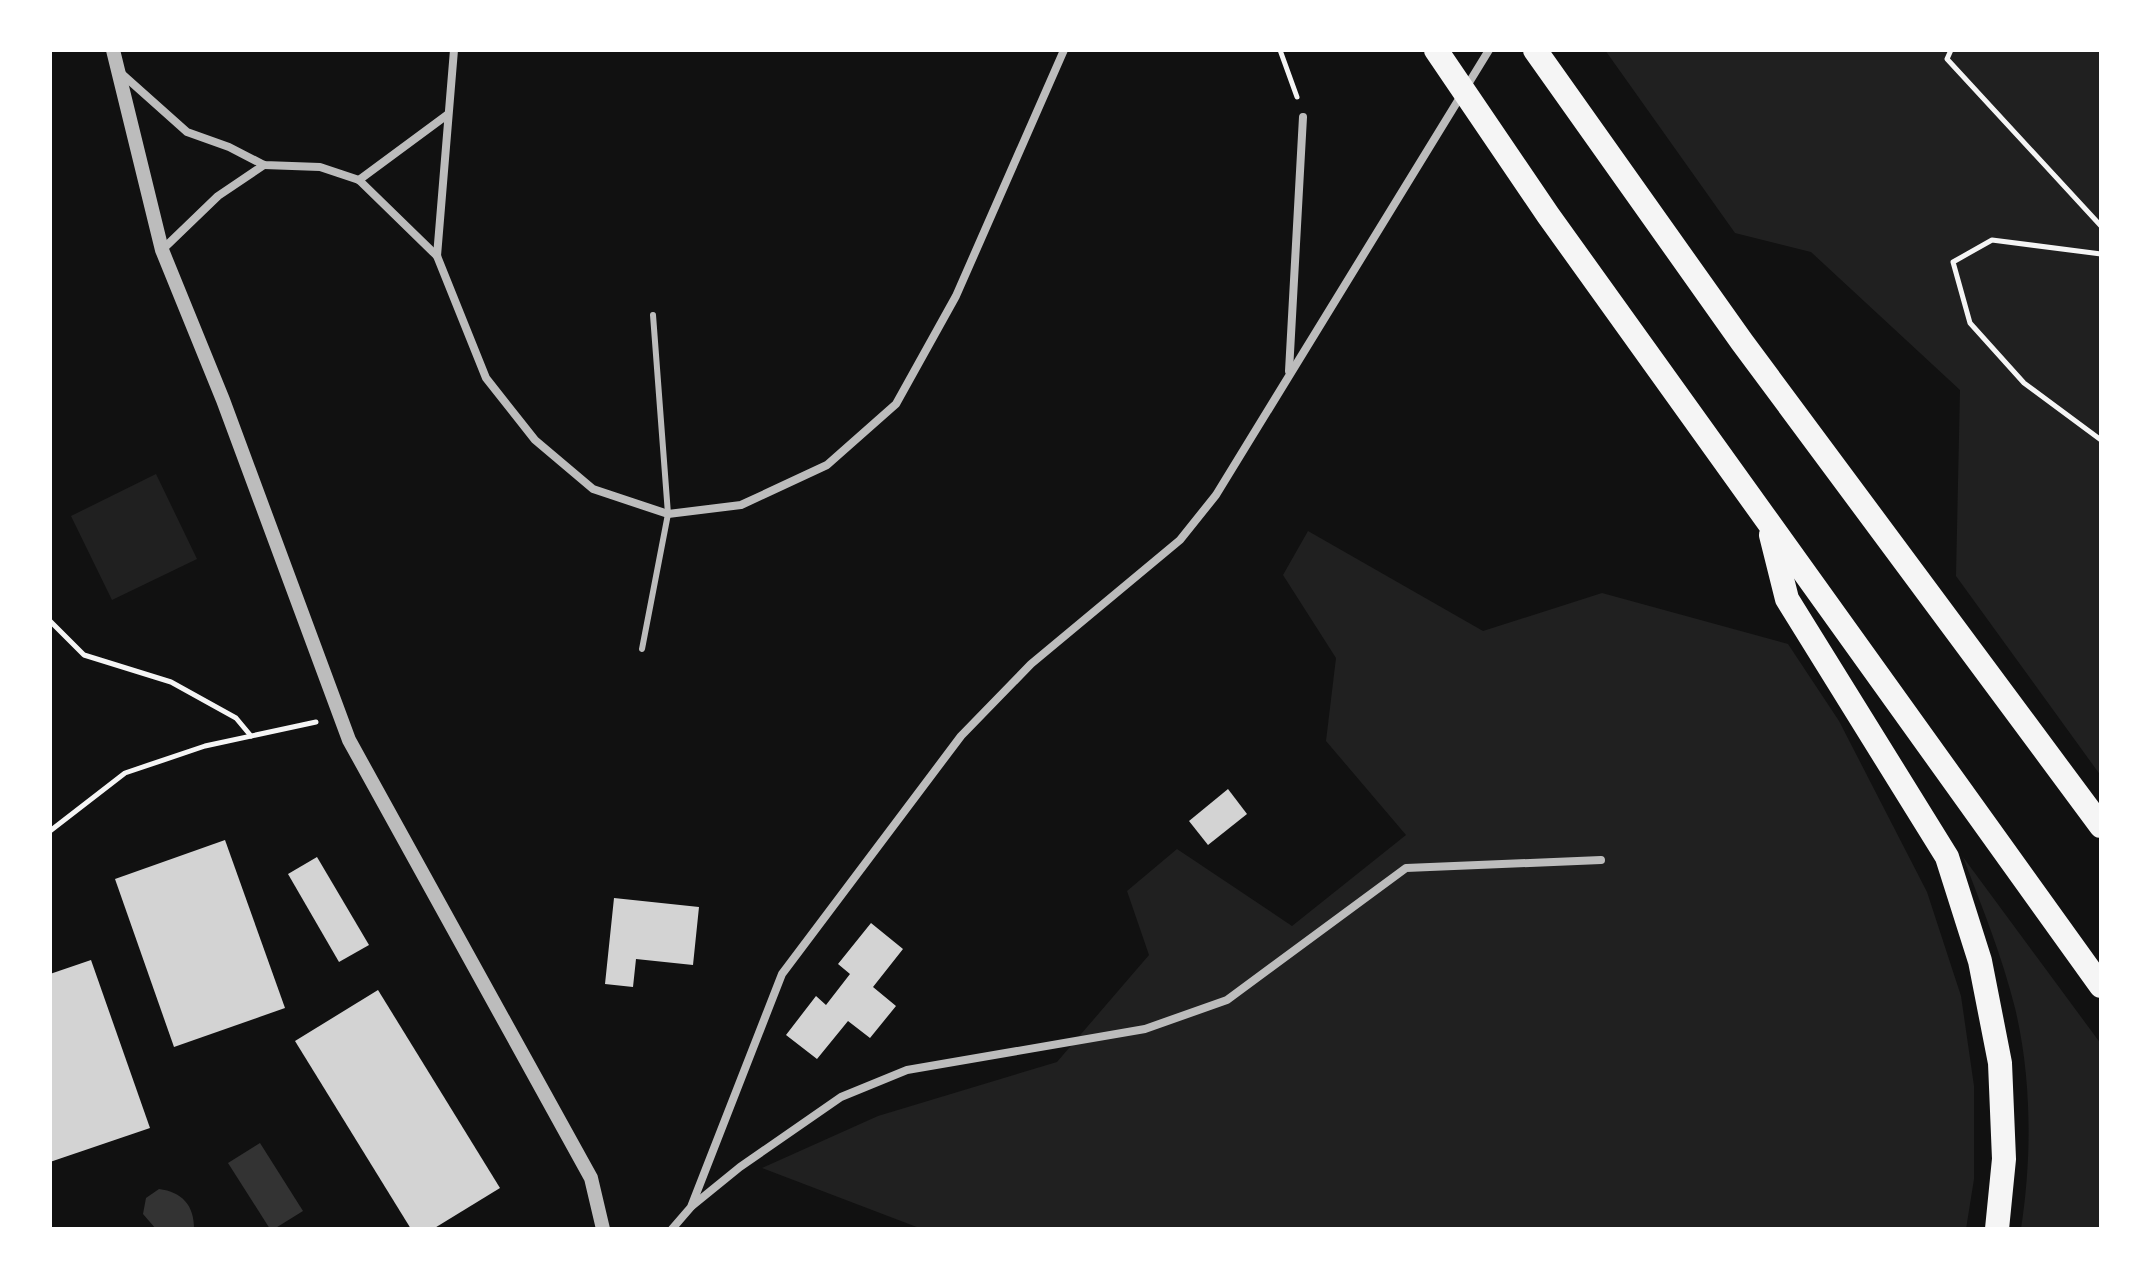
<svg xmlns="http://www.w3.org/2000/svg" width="2151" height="1279" font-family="Helvetica,sans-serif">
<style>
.green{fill:#202020}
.water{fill:#333}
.building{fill:#d3d3d3}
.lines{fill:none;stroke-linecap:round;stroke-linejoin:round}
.path{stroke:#f5f5f5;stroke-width:5}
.service{stroke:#bcbcbc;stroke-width:6}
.minor{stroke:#bcbcbc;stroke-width:8}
.tertiary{stroke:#bcbcbc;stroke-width:14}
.motorway{stroke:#f5f5f5;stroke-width:24}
</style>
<rect width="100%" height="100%" fill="#111"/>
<g class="green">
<polygon points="1605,50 2101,50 2101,776 1956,576 1960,390 1811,252 1735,233"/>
<polygon points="156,474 197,559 112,600 71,516"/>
<polygon points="1308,531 1483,631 1602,593 1788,644 1839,721 1927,892 1961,996 1974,1086 1974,1179 1966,1229 922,1229 762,1168 878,1116 1057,1062 1149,955 1127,891 1177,849 1292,926 1406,835 1326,741 1336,658 1283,575"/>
<path d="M1963,857L2101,1044V1229H2021C2032,1158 2032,1079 2015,1008C2002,956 1982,907 1963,857Z"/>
</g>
<g class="water">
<polygon points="260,1143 303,1211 274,1229 270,1229 228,1163"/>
<path d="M159,1189C182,1192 194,1205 194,1229H156L143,1214L146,1198Z"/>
</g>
<g class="building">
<polygon points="1228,789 1247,814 1208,845 1189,821"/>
<polygon points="225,840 285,1008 174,1047 115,879"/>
<polygon points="317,857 369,945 339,962 288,874"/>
<polygon points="614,898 699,907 693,965 636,959 633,987 605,984"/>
<polygon points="871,923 903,949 873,987 896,1006 870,1038 848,1021 817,1059 786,1035 816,996 826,1005 850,974 838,964"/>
<polygon points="91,960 150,1128 50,1162 50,974"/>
<polygon points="378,990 500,1188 433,1229 411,1229 295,1041"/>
</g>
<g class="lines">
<g class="path">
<polyline points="1280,50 1297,97"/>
<polyline points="1951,50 1947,59 2101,226"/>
<polyline points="2101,254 1992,240 1953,262 1970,323 2024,383 2101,440"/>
<polyline points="50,621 84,655 171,682 236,718 251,736"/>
<polyline points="50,831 125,773 205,746 316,722"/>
</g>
<polyline class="service" points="642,649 668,514 653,315"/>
<g class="minor">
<polyline points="454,50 437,256 486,378 535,440 593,489 668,514 741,505 827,465 896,404 956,296 1064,50"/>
<polyline points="122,74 187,132 229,147 264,165 320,167 359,180 437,256"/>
<polyline points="359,180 447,115"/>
<polyline points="162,250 218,196 264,165"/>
<polyline points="1289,371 1303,117"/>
<polyline points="692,1206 740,1167 841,1097 907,1070 1145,1029 1227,1000 1406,868 1601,860"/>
<polyline points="672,1229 691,1207 782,974 961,736 1031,664 1180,540 1216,495 1489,50"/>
</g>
<polyline class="tertiary" points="113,50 162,250 223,400 349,740 591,1178 603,1229"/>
<g class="motorway">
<polyline points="1436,50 1548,215 2101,986"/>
<polyline points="1535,50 1742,342 2101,826"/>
<polyline points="1771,535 1787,599 1947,857 1980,961 2000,1063 2004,1159 1997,1229"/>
</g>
</g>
<rect width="2151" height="1279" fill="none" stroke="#ffffff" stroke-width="104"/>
</svg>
